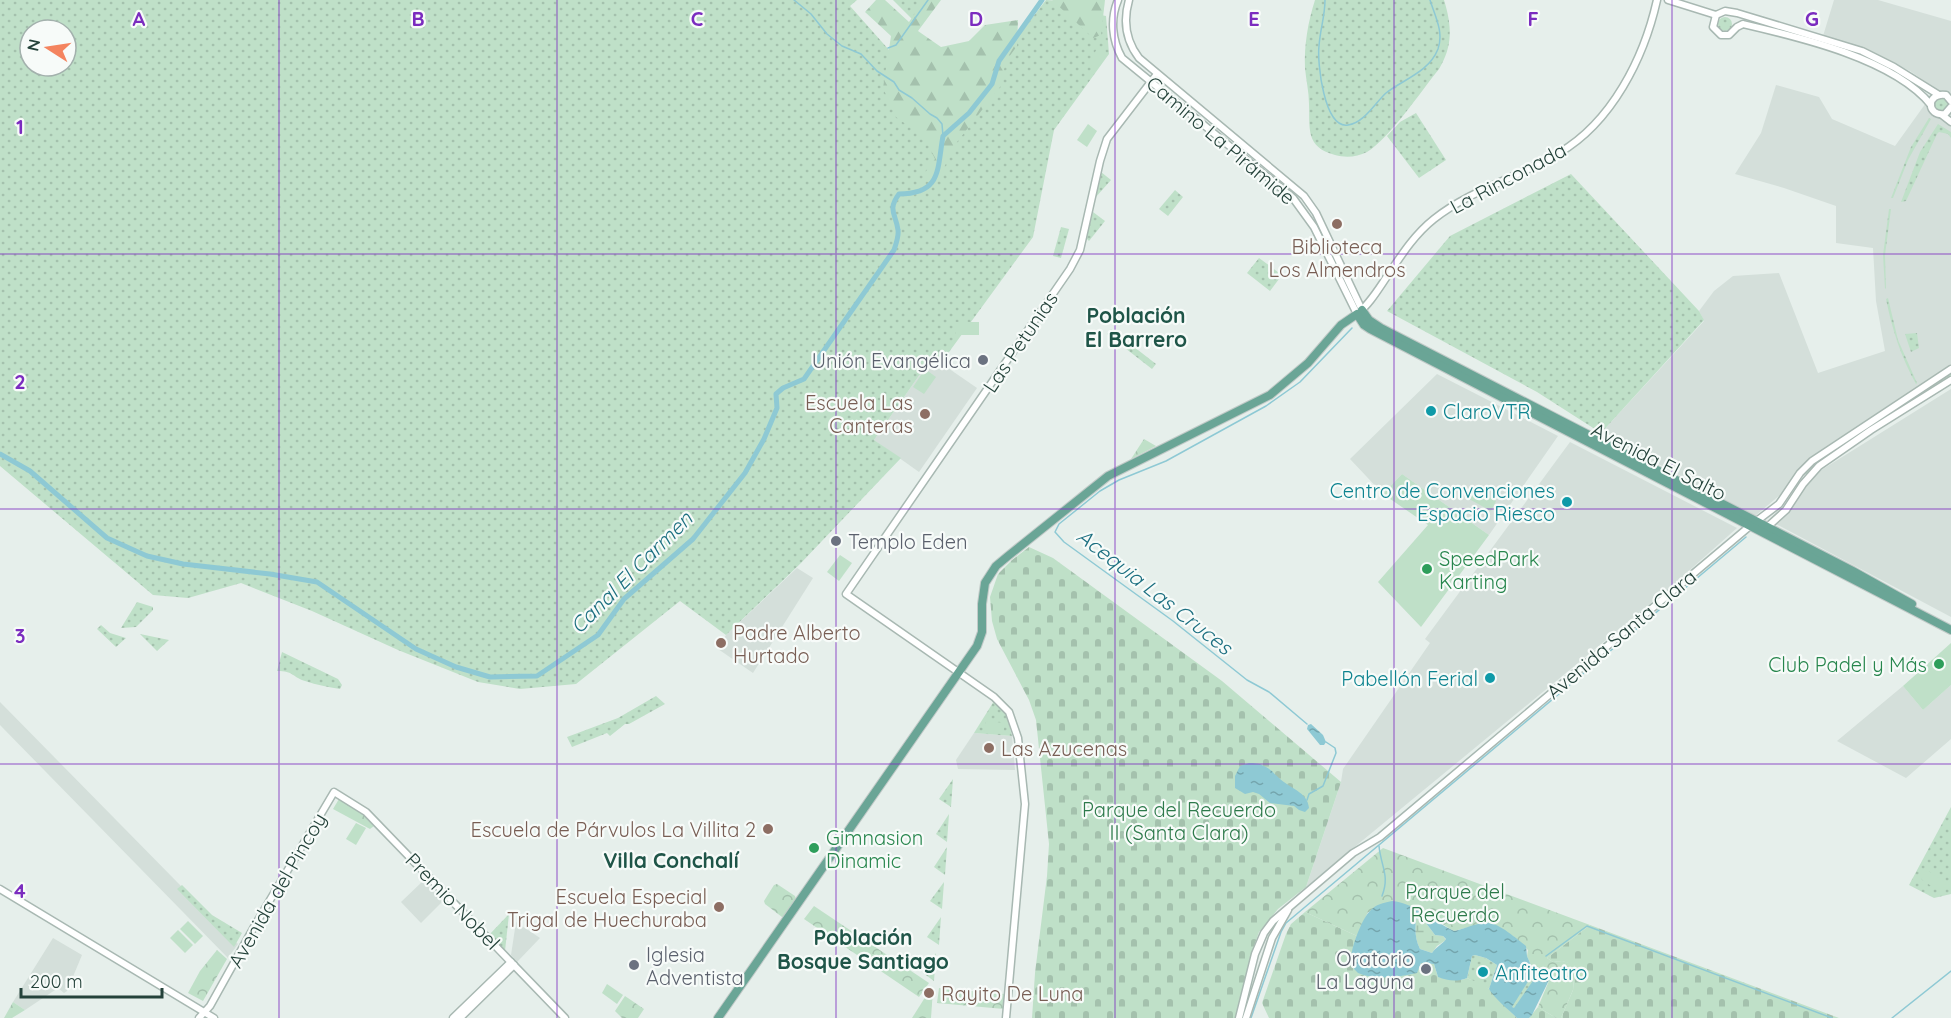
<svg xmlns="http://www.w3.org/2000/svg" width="1951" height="1018" font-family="Quicksand,sans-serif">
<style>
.built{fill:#d4dfda}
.grass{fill:url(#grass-dots);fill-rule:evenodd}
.forest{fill:url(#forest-firs)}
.wetland{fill:url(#wetland-marsh)}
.cemetery{fill:url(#cemetery-stones)}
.park{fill:url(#park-crowns)}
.pitch{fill:#bfe0c8}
.water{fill:url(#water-ripples);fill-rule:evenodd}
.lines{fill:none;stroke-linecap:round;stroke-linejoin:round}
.stream{stroke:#8ec9d4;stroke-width:1.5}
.canal{stroke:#8ec9d4;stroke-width:5}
.minor-casing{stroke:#a8b8b2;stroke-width:9}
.major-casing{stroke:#c2cac8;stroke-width:10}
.minor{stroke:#fff;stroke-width:6}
.major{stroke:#6aa596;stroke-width:8}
.grid{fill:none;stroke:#7b2cbf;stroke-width:1.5;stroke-opacity:0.55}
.education-dot{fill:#8d6e63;stroke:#f7fbf9;stroke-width:2}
.worship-dot{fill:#6b7280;stroke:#f7fbf9;stroke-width:2}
.culture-dot{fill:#0f9aa8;stroke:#f7fbf9;stroke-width:2}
.leisure-dot{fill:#2e9e5b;stroke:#f7fbf9;stroke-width:2}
.labels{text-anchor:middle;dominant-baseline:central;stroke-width:4.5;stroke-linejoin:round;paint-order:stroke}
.street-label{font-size:20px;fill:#24423a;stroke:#f7fbf9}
.education-label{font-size:20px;fill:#785e54;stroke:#f7fbf9;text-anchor:end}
.worship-label{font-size:20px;fill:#5b616d;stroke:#f7fbf9;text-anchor:end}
.culture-label{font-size:20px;fill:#0d838f;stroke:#f7fbf9;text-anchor:start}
.leisure-label{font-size:20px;fill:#27864d;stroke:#f7fbf9;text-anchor:start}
.park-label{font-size:20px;fill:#2d7a4b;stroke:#f7fbf9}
.neighbourhood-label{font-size:21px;font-weight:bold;fill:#1f5548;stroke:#f7fbf9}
.water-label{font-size:21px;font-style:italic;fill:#1c6f80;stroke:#f7fbf9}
.grid-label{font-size:20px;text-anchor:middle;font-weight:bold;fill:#7b2cbf;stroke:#f7fbf9;stroke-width:4.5;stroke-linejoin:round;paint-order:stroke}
</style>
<defs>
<pattern id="grass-dots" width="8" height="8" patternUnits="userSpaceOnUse" patternTransform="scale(1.5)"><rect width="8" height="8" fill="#bfe0c8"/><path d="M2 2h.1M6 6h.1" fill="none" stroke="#a4c1ad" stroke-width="1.8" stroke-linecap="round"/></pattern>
<pattern id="forest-firs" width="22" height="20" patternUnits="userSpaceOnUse" patternTransform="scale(1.5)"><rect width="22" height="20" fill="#bfe0c8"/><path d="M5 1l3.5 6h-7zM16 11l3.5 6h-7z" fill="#a4c1ad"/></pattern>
<pattern id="wetland-marsh" width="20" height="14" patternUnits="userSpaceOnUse" patternTransform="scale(1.5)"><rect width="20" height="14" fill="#bfe0c8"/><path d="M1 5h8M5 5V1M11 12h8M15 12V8" fill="none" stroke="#a4c1ad"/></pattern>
<pattern id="cemetery-stones" width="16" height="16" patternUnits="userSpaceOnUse" patternTransform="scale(1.5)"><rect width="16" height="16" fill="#bfe0c8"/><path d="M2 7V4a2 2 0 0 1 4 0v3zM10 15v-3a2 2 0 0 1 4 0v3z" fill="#a4c1ad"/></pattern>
<pattern id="park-crowns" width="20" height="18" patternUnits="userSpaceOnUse" patternTransform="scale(1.5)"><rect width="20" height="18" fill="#bfe0c8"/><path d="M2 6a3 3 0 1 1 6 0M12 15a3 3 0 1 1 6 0" fill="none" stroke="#a4c1ad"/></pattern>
<pattern id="water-ripples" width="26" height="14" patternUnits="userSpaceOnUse" patternTransform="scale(1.5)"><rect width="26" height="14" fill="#8ec9d4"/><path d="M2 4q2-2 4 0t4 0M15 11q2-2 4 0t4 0" fill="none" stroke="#74a5ad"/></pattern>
</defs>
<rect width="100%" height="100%" fill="#e6efeb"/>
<g class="built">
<polygon points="1834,0 1878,0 1951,21 1951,372 1946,369 1817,454 1786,490 1755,516 1601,433 1704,321 1699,311 1714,291 1733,276 1779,273 1818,373 1885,351 1876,301 1873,248 1836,243 1836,206 1784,188 1735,174 1761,133 1776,85 1819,97 1832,119 1895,146 1936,89 1910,71 1866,50 1823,36"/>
<polygon points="932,357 977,388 919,472 874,440"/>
<polygon points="1437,374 1558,436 1489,535 1402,474 1383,494 1350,459"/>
<polygon points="1951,389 1951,617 1776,524 1815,474"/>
<polygon points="1570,442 1737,528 1674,584 1306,887 1341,782 1343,769 1430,643 1425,639"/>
<polygon points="797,568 813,578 753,673 718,649 726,635"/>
<polygon points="1951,685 1951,739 1906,778 1837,741 1903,686 1923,710"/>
<polygon points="0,702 238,944 228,958 0,725"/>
<polygon points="974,733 1012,736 1015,770 958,769 956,760"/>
<polygon points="423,881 443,901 421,923 401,902"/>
<polygon points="516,922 540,938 517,962 511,955"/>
<polygon points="53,938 82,955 67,991 64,993 58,988 25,1010 13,1002"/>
</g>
<g class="grass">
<path d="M0,0H857L850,6L929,95L999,61L1046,0C1067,0 1086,13 1106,16L1109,54L1054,130L1033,237L941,363L932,357L874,440L901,458L801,563L726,635L680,601L576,684L520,689L478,682L398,650L312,611L241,583L188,598L153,595L0,466ZM30,30H66V66H30Z"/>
<polygon points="893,0 928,0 913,20"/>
<path d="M1315,0H1444C1452,26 1453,46 1439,69C1422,90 1389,139 1367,152C1357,157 1346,158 1335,155C1305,147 1310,128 1309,104C1309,92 1306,80 1305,68C1304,45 1308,22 1315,0Z"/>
<circle cx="1725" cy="24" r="7"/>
<circle cx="1941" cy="105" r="7"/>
<polygon points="1416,113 1446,160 1419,178 1387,136 1400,122"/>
<polygon points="1929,118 1931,119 1908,160 1893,198 1891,198 1911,147"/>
<polygon points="1938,124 1951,132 1951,138 1948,134 1939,132 1937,134 1906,201 1901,202 1920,152"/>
<polygon points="1101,172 1111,180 1095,198"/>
<polygon points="1571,174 1699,311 1704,320 1601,433 1537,392 1387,311 1450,236"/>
<polygon points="1175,190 1183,197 1168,216 1159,209"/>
<polygon points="1889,209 1891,209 1885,255 1886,288 1885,289 1883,255"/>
<polygon points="1093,212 1105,221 1089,241 1086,238"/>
<polygon points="1061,227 1069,229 1061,258 1053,256"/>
<polygon points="1259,258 1282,275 1270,291 1247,273"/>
<path d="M1888,298L1898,340L1917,383L1916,384C1901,357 1892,329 1886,299Z"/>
<polygon points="1111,329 1156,364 1152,369 1107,334"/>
<polygon points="1917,333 1919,348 1911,352 1905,334"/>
<polygon points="1951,372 1951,377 1816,464 1807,475 1804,472 1811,465"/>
<polygon points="137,602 153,607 153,610 136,627 121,628"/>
<polygon points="101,625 110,633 126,638 116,647 97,629"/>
<polygon points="140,634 169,640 157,651"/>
<path d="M282,652L338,679L342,685L340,689C328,687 317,685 305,681C292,677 294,671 277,671Z"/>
<polygon points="656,696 665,704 629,724 625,724 610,736 607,733 572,747 567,737 618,718"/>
<polygon points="994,701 1006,713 1012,736 974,733"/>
<polygon points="953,779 951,807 939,799"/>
<polygon points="1951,807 1951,894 1934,898 1909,885"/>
<polygon points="949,814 947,842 936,834"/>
<polygon points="947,847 945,875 934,867"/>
<polygon points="944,882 942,909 930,901"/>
<polygon points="182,885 212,915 242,933 234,947 177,889"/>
<polygon points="509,914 505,951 489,935"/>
<polygon points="941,917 939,945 927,937"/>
<polygon points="936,953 934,981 923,973"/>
<polygon points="1475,955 1486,958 1497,965 1489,989 1467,978 1472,956"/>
<polygon points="1534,972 1539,972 1514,1009 1511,1007"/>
</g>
<g class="forest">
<polygon points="876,0 885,0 909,22 924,0 941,0 918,31 941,47 969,41 985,25 1018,20 1017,46 1006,61 1000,87 957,142 935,185 926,181 924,174 935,159 925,138 896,117 883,88 891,36 865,12"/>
<polygon points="1052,0 1105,0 1101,35 1093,38"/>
</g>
<path class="wetland" d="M1416,919H1423L1435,935L1443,936L1446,940L1437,946L1432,953L1420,949C1415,939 1415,930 1416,919Z"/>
<g class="cemetery">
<polygon points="1029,547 1053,558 1222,681 1341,782 1306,887 1278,909 1259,932 1253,949 1237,1018 1032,1018 1035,973 1047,876 1049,844 1036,720 1029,700 997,639 992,621 990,597 998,574 1012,560"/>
<path d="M1305,912L1357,936L1352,953L1367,976L1399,977L1420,968L1421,963L1434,964L1438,977L1462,980L1467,978C1473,981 1484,984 1489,989C1498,999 1508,1009 1517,1018H1269L1262,1003L1286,934L1291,924Z"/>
<polygon points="1590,925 1839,1018 1561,1018 1573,990 1575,965 1562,961 1553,962 1547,958"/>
<polygon points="1538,1007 1556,1018 1529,1018"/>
</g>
<g class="park">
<polygon points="1144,439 1156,446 1131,459"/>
<polygon points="339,799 362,812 374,826 370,829 333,809"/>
<path d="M1383,848L1590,925L1547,958L1553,962L1562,961L1575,964L1573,990L1561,1018H1556L1538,1007L1551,976L1534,972L1527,956L1528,950L1513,936L1481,924L1454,931C1443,926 1433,914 1421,912C1406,908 1383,912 1368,912L1357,936L1305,912Z"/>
<polygon points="777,884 795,896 796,899 785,916 782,917 765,904 764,901 774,885"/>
<polygon points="814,906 929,983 919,997 804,919"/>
<polygon points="217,950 227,959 203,1001 188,993 200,971"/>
<polygon points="931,988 933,990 931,1018 912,1018"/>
<polygon points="939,988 1005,994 1004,1009 937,1003"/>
<polygon points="625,996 644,1009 638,1018 622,1018 615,1011"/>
<polygon points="13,1002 25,1010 12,1018 4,1018"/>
</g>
<g class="pitch">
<polygon points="1098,47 1107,53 1097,69 1088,64"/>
<polygon points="1088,124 1097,131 1087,147 1077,140"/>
<rect x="956" y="322" width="23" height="13"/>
<polygon points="925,369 936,377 924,394 913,387"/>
<polygon points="1402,474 1489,535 1421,627 1378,582 1428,525 1383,494"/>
<polygon points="1475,490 1496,501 1491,511 1469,499"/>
<polygon points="840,555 852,563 839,581 827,572"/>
<polygon points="1951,643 1951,685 1923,710 1903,686"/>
<polygon points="986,721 1005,723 1003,734 984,732"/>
<polygon points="356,823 366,828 356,845 346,839"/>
<polygon points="1927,870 1946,883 1940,892 1921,879"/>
<polygon points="188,921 203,936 195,944 180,929"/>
<polygon points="178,930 193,945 185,953 170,938"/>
<polygon points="607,984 623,995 617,1004 602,993"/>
<polygon points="973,992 994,994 993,1006 971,1004"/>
</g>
<g class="water">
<polygon points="1311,724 1323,735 1326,742 1324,745 1320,745 1307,729 1308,725"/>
<path d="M1249,763C1254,763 1259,763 1264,766C1271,769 1273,773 1279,778C1289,788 1308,792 1309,808L1305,812L1299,810L1294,806L1270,803L1259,794L1253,792L1245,794L1235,788V776L1240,766Z"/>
<path d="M1392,901C1415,903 1433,921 1454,931C1464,929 1478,922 1488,923C1499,923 1517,939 1526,946L1527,956L1534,972L1512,1007L1514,1008L1541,969L1551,976L1532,1015L1529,1018H1517C1509,1010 1494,998 1489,989L1497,965L1486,958L1475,955L1472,956L1467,978C1457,982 1448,981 1438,977L1434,964L1421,963L1417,973C1397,977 1377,981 1358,973C1355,970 1351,966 1351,961C1350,950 1362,918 1370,911C1376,904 1383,903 1392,901ZM1419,918L1423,919L1435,935L1443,936L1446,939C1444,943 1436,947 1432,953L1420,949C1415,939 1415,930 1416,919Z"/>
</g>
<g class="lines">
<g class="stream">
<polyline points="794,0 811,14 827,34 842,46 861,54 877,71 894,82 899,90 912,98 930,114 937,118 942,124 943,136"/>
<path d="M1325,0C1325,16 1320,30 1319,46C1317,62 1324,129 1348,125C1364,123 1375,103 1386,93C1404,79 1429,72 1438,49C1444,32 1435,16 1430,0"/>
<polyline points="888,48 896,45 928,0"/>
<polyline points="1307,724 1269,692 1247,680 1173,621 1064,542 1055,532 1059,524 1100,491 1119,480 1166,461 1266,406 1300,382 1352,328"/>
<polyline points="1307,800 1309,794 1323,786 1336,753 1335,748 1326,742"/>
<path d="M1379,846C1381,867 1390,875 1382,896"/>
<polyline points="1546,956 1587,926 1832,1018"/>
<polyline points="1251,1018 1281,932 1286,923 1746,537"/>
<polyline points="1892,1018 1951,971"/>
</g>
<path class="canal" d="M0,454L30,471L107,538L147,556L183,564L270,574L317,582L416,649L456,667L490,677L537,676L598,635L624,599L693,539L745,473L764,439L777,408L776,394L783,388L804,379L894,250C896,244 899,236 898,230C896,214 887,210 899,194C942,194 937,169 943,136L969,113L992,84L999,61L1042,0"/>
<g class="minor-casing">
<g id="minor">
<path d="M1118,0C1110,19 1112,40 1122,58L1293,198L1314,227L1357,314C1370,304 1379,288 1388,275C1402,254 1415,234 1434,219C1472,189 1518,178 1559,153C1612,122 1644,58 1657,0"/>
<path d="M1129,0C1123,21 1126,41 1139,58L1304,196L1316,213L1362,310"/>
<polyline points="1668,0 1716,15 1725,11 1737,13 1862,51 1894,67 1939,95"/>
<path d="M1716,15L1713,27L1721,35H1729L1737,27L1743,24C1799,37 1894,59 1931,105"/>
<path d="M1951,101L1946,95C1926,92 1926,117 1945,114L1951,107"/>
<polyline points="1942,115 1951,122"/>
<polyline points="1764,530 1786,510 1803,484 1819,466 1871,430 1951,380"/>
<polyline points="0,889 214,1018"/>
<polyline points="199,1018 210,1006 254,927 334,792 366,812 565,1018"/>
<polyline points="453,1018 511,962"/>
<polyline points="460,1018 514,965"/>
<polyline points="1006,1018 1025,804 1018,738 1009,712 994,697 846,594 1070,269 1080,250 1100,161 1107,139 1157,74"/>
<polyline points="1239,1018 1255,954 1264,933 1273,921 1353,853 1380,837 1750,526 1779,504 1800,473 1812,461 1951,369"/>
<polyline points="1246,1018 1272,938 1288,910"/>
</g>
</g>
<g class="major-casing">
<g id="major">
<polyline points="1362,310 1369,320 1381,328 1853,571 1912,604"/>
<polyline points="718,1018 977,646 982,632 982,604 985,583 996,566 1008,556 1108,476 1270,395 1308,363 1341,325 1357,314 1364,325 1370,329 1951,630"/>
</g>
</g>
<use href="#minor" class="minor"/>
<use href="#major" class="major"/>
</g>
<path class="grid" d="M279,0V1018M557,0V1018M836,0V1018M1115,0V1018M1394,0V1018M1672,0V1018M0,254H1951M0,509H1951M0,764H1951"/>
<g class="education-dot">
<circle cx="1337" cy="224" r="6"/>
<circle cx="925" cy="414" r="6"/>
<circle cx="721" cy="643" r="6"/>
<circle cx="989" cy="748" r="6"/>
<circle cx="768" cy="829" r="6"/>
<circle cx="719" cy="907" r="6"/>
<circle cx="929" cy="993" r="6"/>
</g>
<g class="worship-dot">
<circle cx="983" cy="360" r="6"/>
<circle cx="836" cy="541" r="6"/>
<circle cx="634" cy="965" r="6"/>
<circle cx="1426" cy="969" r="6"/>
</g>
<g class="culture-dot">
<circle cx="1431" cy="411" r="6"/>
<circle cx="1567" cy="502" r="6"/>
<circle cx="1490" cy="678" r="6"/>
<circle cx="1483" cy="972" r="6"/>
</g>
<g class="leisure-dot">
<circle cx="1427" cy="569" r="6"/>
<circle cx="1939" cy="664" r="6"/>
<circle cx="814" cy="848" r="6"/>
</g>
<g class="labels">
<g class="street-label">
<text transform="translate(1221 140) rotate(40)">Camino La Pirámide</text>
<text transform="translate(1508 178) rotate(-28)">La Rinconada</text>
<text transform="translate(1020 342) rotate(-56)">Las Petunias</text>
<text transform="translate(1659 461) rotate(27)">Avenida El Salto</text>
<text transform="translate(1621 634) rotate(-40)">Avenida Santa Clara</text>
<text transform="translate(277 890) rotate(-60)">Avenida del Pincoy</text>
<text transform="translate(453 901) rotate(46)">Premio Nobel</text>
</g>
<g class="education-label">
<text x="1337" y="246" text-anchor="middle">Biblioteca<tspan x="1337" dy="23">Los Almendros</tspan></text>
<text x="913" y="402">Escuela Las<tspan x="913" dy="23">Canteras</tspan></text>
<text x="733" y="632" text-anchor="start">Padre Alberto<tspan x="733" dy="23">Hurtado</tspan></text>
<text x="1001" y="748" text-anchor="start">Las Azucenas</text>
<text x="756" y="829">Escuela de Párvulos La Villita 2</text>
<text x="707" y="896">Escuela Especial<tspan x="707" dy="23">Trigal de Huechuraba</tspan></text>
<text x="941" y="993" text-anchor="start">Rayito De Luna</text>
</g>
<g class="worship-label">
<text x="971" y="360">Unión Evangélica</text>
<text x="848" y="541" text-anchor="start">Templo Eden</text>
<text x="646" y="954" text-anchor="start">Iglesia<tspan x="646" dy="23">Adventista</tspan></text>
<text x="1414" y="958">Oratorio<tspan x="1414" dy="23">La Laguna</tspan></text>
</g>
<g class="culture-label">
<text x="1443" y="411">ClaroVTR</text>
<text x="1555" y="490" text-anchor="end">Centro de Convenciones<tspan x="1555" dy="23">Espacio Riesco</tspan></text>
<text x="1478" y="678" text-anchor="end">Pabellón Ferial</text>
<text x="1495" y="972">Anfiteatro</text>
</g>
<g class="leisure-label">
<text x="1439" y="558">SpeedPark<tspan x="1439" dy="23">Karting</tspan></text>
<text x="1927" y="664" text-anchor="end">Club Padel y Más</text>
<text x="826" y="837">Gimnasion<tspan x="826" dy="23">Dinamic</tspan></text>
</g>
<g class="park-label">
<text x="1179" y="809">Parque del Recuerdo<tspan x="1179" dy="23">II (Santa Clara)</tspan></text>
<text x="1455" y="891">Parque del<tspan x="1455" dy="23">Recuerdo</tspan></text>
</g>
<g class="neighbourhood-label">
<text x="1136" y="315">Población<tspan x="1136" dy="24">El Barrero</tspan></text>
<text x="671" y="860">Villa Conchalí</text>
<text x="863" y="937">Población<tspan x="863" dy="24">Bosque Santiago</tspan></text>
</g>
<g class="water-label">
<text transform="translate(631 572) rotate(-45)">Canal El Carmen</text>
<text transform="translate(1155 591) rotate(38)">Acequia Las Cruces</text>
</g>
</g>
<g class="grid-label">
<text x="139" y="26">A</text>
<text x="418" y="26">B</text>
<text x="697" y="26">C</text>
<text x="976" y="26">D</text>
<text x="1254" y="26">E</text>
<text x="1533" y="26">F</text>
<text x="1812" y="26">G</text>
<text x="20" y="134">1</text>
<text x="20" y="389">2</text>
<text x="20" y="643">3</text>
<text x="20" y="898">4</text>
</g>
<g transform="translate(48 48) rotate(282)"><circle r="28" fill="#f7fbf9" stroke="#a3b1ad" stroke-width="1.5"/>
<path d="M0-4.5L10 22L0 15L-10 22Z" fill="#f4845f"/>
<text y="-9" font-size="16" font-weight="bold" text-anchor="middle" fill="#24423a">N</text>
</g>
<path d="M21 988v9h141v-9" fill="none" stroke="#24423a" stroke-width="3"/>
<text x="30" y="988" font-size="18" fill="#24423a" stroke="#f7fbf9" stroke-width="4.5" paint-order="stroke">200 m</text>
</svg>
